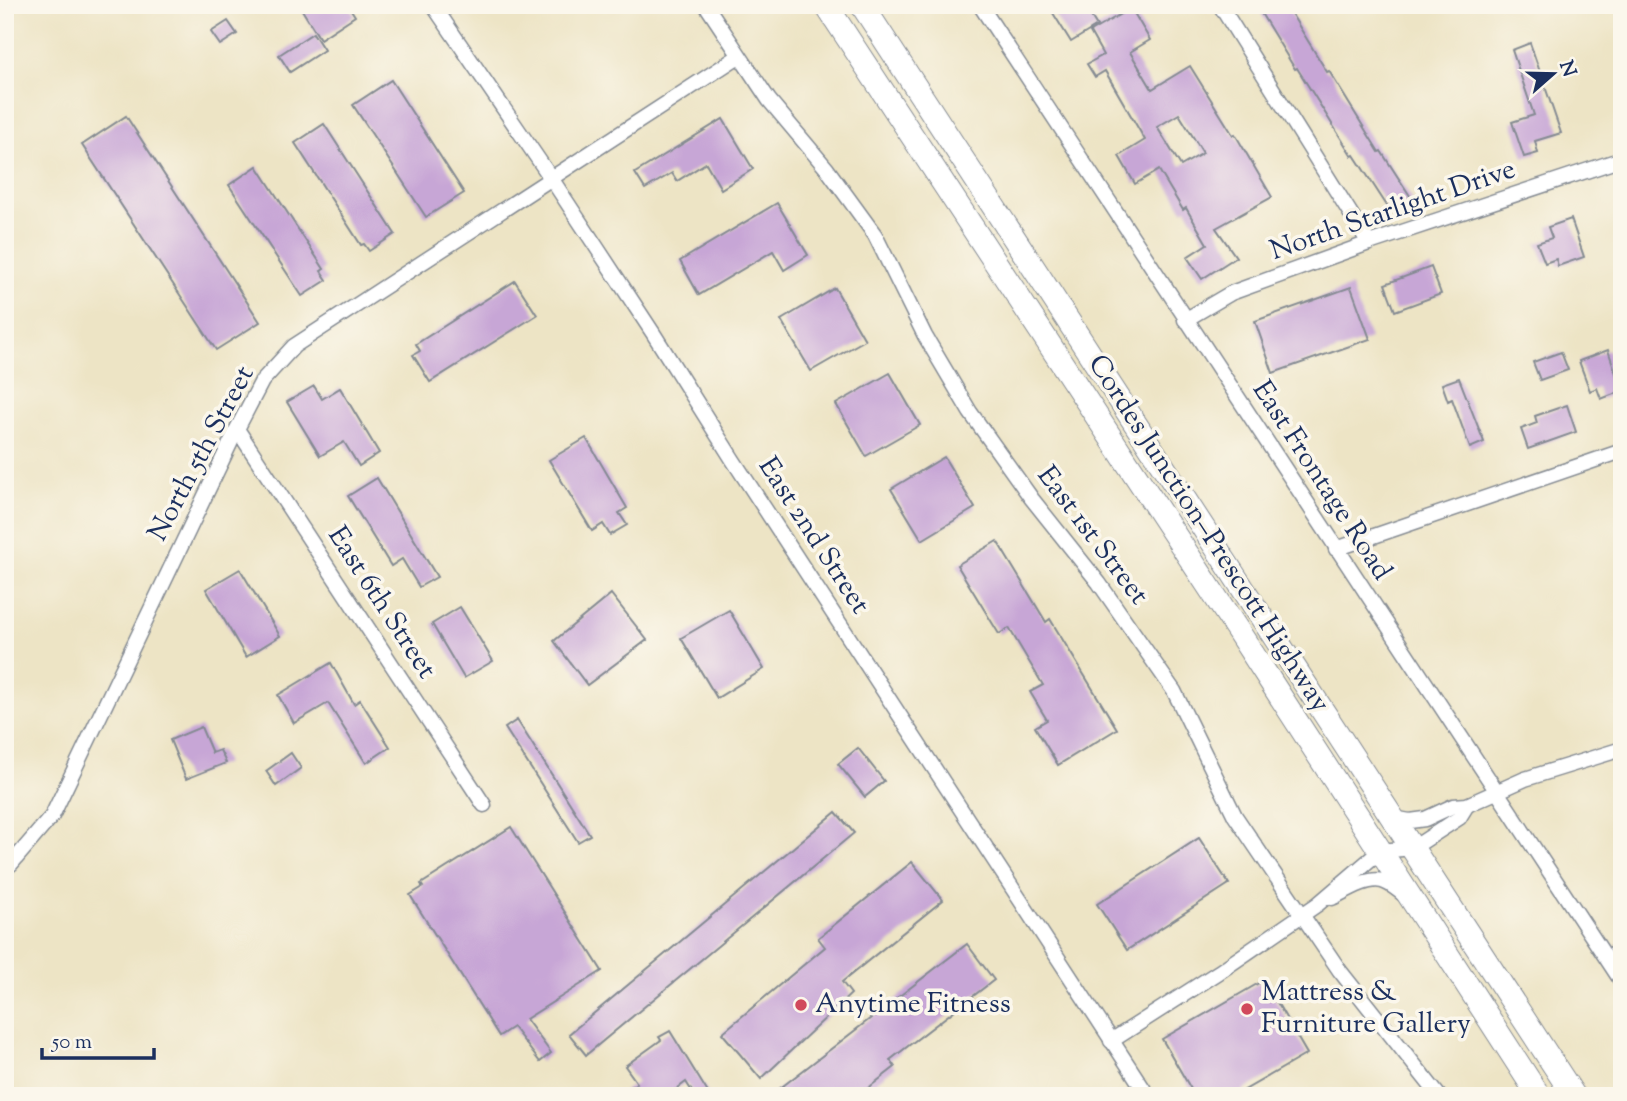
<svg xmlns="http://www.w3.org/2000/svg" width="1627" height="1101" font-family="'Sorts Mill Goudy',serif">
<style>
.building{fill:#c7a6d6;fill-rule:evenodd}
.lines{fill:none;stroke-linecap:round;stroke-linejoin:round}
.street-casing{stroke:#848a92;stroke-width:17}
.primary-casing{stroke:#848a92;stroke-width:25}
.street{stroke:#fff;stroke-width:14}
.primary{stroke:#fff;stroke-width:23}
.poi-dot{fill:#d1495b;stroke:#fbf7ec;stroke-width:2.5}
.labels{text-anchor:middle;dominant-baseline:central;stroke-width:7;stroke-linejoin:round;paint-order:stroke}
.street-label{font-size:28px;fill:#1b2f5e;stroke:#fbf7ec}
.poi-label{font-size:28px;fill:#1b2f5e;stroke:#fbf7ec;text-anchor:start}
</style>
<rect width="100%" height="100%" fill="#fbf7ec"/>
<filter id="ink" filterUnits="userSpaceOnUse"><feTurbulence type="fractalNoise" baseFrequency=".0143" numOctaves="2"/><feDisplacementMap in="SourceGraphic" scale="14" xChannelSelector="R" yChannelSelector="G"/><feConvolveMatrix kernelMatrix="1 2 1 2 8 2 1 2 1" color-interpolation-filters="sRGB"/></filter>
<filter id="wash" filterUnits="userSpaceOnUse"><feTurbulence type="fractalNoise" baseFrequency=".00686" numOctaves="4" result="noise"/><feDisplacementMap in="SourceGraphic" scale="28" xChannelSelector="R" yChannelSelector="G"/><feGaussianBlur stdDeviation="1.57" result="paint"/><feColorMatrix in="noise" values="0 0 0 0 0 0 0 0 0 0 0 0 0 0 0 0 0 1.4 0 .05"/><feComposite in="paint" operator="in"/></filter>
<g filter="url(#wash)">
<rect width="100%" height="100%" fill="#ede4c5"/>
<g id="blocks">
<g class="building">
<polygon points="299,5 348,5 355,16 320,39"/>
<polygon points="1048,5 1084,5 1097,26 1071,42"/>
<polygon points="1256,5 1286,5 1327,72 1329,71 1379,152 1381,151 1412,199 1391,212 1354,155 1352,156 1297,68 1295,69"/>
<path d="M1131,8L1150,40L1130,52L1152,89L1190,66L1233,135L1235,134L1272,197L1216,228L1236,257L1202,279L1187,257L1207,244L1186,208L1183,210L1159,170L1135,184L1119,156L1145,140L1105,71L1095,77L1087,64L1103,55L1090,32ZM1179,114L1203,153L1181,166L1157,127Z"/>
<polygon points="228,21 237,34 220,45 211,32"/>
<polygon points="313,33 324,50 290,72 279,55"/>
<polygon points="1530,43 1561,133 1535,141 1538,153 1524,157 1512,122 1534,115 1512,50"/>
<polygon points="391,80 464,193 426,217 353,105"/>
<polygon points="126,116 260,322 216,350 82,145"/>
<polygon points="723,119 753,169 721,189 706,163 677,181 672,173 645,189 635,173"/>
<polygon points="324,124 395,234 369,251 364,244 361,245 295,143"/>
<polygon points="257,166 324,269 321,271 327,280 302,296 229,185"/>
<polygon points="777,203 808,255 784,270 773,251 699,295 680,261"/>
<polygon points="1571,219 1584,257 1558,266 1556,259 1545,263 1537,243 1552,238 1548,227"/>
<polygon points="1431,267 1441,294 1395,311 1385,284"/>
<polygon points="515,281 537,315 430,382 413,355 420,351 416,344"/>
<polygon points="1351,287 1370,339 1273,373 1255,321"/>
<polygon points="835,288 865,340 811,371 781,320"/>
<polygon points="1608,350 1622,391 1601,399 1597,388 1590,391 1579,361"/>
<polygon points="1561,352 1568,370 1540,380 1533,362"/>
<polygon points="890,373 920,425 866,456 836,404"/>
<polygon points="1459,378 1484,442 1470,448 1452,399 1448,401 1442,384"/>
<polygon points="314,386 322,399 340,388 379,453 359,466 344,442 320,456 287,402"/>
<polygon points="1567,405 1576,432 1528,449 1521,429 1537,423 1535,416"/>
<polygon points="586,438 627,508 619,513 627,525 610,535 603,524 592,531 549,460"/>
<polygon points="944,457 975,508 922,540 891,489"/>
<polygon points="377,478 437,577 419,587 402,559 391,566 348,496"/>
<polygon points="997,541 1046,622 1050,619 1117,729 1058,765 1035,727 1047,720 1030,692 1043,685 1009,628 999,634 957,565"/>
<polygon points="240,569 280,636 246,657 206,589"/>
<polygon points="611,594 647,640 587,685 554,641"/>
<polygon points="460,607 493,661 464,678 432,624"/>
<polygon points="729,610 764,669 717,698 681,638"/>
<polygon points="331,663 354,704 360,700 390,747 366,763 328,703 294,723 278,695"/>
<polygon points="517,720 590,835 578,842 505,728"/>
<polygon points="201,727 212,753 220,750 226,763 186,779 170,740"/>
<polygon points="858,748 884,781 865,797 838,764"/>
<polygon points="291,753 301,768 276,786 266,771"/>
<polygon points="836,812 854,833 586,1055 569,1034"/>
<polygon points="511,827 602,971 526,1019 551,1053 540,1062 513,1027 499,1036 410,895 423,887 421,884"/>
<polygon points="1199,838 1229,884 1127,950 1097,904"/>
<polygon points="912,862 943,900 842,982 851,994 761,1079 722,1033 825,947 818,938"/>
<polygon points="967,944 994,980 890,1060 895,1067 858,1096 770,1096"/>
<polygon points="1264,980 1307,1054 1234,1096 1195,1096 1162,1039"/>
<polygon points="670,1031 710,1096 695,1096 686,1082 667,1096 616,1096 637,1083 625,1066 661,1040 659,1037"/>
</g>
</g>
</g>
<g filter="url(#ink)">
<use href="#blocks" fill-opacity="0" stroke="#848a92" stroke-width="2"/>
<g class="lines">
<g class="street-casing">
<g id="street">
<polyline points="433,5 551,178 653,333 733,460 1148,1096"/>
<polyline points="706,5 769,100 827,169 875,235 925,336 970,412 1032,499 1099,583 1174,691 1235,816 1340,971 1439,1096"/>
<polyline points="980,5 1622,982"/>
<polyline points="1220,5 1369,243"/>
<polyline points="1185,320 1231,293 1369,243 1622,159"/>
<polyline points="237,429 484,805"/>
<polyline points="1336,549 1622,451"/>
<polyline points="1393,818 1410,821 1425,819 1453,806 1467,805 1525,779 1622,749"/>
<polyline points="5,868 11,864 52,816 237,429 262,381 294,346 739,56"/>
<path d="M1332,898C1346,891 1367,877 1382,881C1390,883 1396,889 1403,894"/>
<polyline points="1111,1041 1219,972 1318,904 1380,851 1413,848 1459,818 1467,805"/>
</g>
</g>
<g class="primary-casing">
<g id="primary">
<polyline points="826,5 1238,631 1539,1096"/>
<polyline points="862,5 1574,1096"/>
</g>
</g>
<use href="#street" class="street"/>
<use href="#primary" class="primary"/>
</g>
</g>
<g class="poi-dot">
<circle cx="801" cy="1005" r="7"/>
<circle cx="1247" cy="1009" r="7"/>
</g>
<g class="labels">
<g class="street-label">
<text transform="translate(1393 211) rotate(-19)">North Starlight Drive</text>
<text transform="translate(202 454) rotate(-62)">North 5th Street</text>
<text transform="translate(1321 481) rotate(57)">East Frontage Road</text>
<text transform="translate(1208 534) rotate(57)">Cordes Junction–Prescott Highway</text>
<text transform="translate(813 536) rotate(57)">East 2nd Street</text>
<text transform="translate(1092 536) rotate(53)">East 1st Street</text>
<text transform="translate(381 603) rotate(57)">East 6th Street</text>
</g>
<g class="poi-label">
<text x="1261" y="993">Mattress &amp;<tspan x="1261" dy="32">Furniture Gallery</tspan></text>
<text x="815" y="1005">Anytime Fitness</text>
</g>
</g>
<rect width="1627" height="1101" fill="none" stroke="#fbf7ec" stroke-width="28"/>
<g transform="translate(1553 74) rotate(70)" stroke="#fbf7ec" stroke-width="5" paint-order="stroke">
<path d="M0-5L12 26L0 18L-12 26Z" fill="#1b2f5e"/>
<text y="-10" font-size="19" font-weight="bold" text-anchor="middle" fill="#1b2f5e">N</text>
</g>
<path d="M42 1048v10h112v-10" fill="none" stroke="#1b2f5e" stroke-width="3.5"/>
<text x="52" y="1048" font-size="21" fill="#1b2f5e" stroke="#fbf7ec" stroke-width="5" paint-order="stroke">50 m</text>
</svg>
